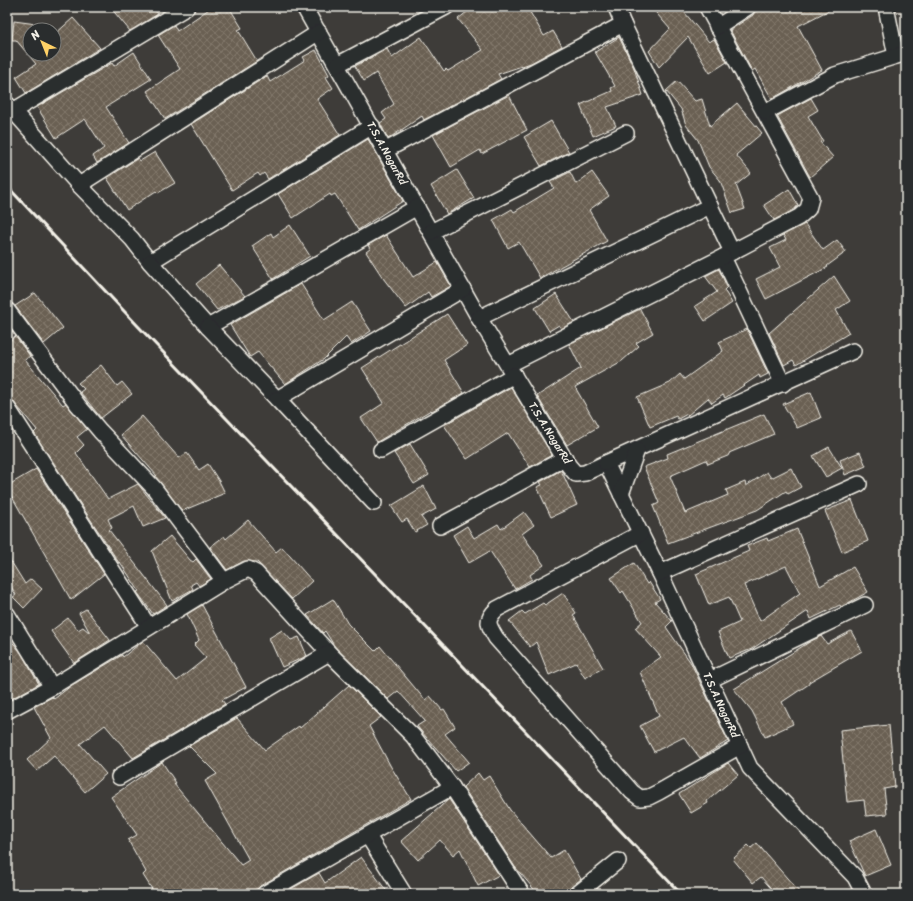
<svg xmlns="http://www.w3.org/2000/svg" width="913" height="901" font-family="Sriracha,sans-serif">
<style>
.building{fill:url(#building-cross-hatch);stroke:#f4f1e8;fill-rule:evenodd}
.lines{fill:none;stroke-linecap:round;stroke-linejoin:round}
.minor-casing{stroke:#f4f1e8;stroke-width:18}
.minor{stroke:#2a2d2e;stroke-width:15}
.rail{stroke:#f4f1e8;stroke-width:3}
.labels{text-anchor:middle;dominant-baseline:central;stroke-width:3.5;stroke-linejoin:round;paint-order:stroke}
.street-label{font-size:11px;fill:#f4f1e8;stroke:#2a2d2e}
</style>
<defs>
<pattern id="building-cross-hatch" width="8" height="8" patternUnits="userSpaceOnUse"><rect width="8" height="8" fill="#6b6052"/><path d="M0 0l8 8M0 8l8-8" fill="none" stroke="#81776b"/></pattern>
</defs>
<rect width="100%" height="100%" fill="#3e3c39"/>
<filter id="ink" filterUnits="userSpaceOnUse"><feTurbulence type="fractalNoise" baseFrequency=".025" numOctaves="2"/><feDisplacementMap in="SourceGraphic" scale="8" xChannelSelector="R" yChannelSelector="G"/><feConvolveMatrix kernelMatrix="1 2 1 2 8 2 1 2 1" color-interpolation-filters="sRGB"/></filter>
<g filter="url(#ink)">
<g class="building">
<polygon points="110,7 162,7 156,11 158,14 130,31"/>
<polygon points="212,7 229,7 242,28 238,30 257,61 165,119 147,91 180,69 158,35 174,25 177,31"/>
<polygon points="473,7 527,7 544,36 553,31 562,46 531,63 498,74 501,79 424,120 422,116 388,139 380,123 386,119 382,113 394,104 376,73 364,81 355,66 387,49 392,58 421,37 444,71 446,69 448,71 483,50 458,19"/>
<polygon points="651,7 680,7 709,42 714,39 727,62 710,73 688,37 659,67 649,51 670,29"/>
<polygon points="757,7 835,7 798,26 822,70 772,99 755,69 752,71 730,30 753,15"/>
<polygon points="73,18 100,48 26,93 16,77 36,64 16,40 12,40 14,21 44,25 48,30 30,30 30,54 54,54 54,35"/>
<polygon points="619,37 634,68 643,95 607,107 616,126 593,136 580,105 612,91 611,88 615,86 595,52"/>
<polygon points="316,50 329,75 326,77 333,88 317,99 340,135 268,179 264,173 260,176 258,173 232,190 191,124 267,76 270,82 305,60 303,57"/>
<polygon points="134,52 151,79 106,107 129,143 97,163 93,156 104,148 85,119 56,138 37,107 112,63 114,66"/>
<polygon points="677,81 695,101 702,99 710,126 737,103 762,133 736,155 751,173 736,185 745,209 732,213 720,180 709,167 698,140 686,125 681,109 666,91"/>
<polygon points="509,95 527,130 482,154 480,150 451,167 433,135"/>
<polygon points="811,98 818,110 808,116 823,141 820,142 833,157 810,177 777,116"/>
<polygon points="551,121 569,152 541,166 524,137"/>
<polygon points="368,139 403,201 358,230 335,194 331,196 330,194 293,218 278,194"/>
<polygon points="155,152 175,183 158,193 156,191 127,210 107,178 138,158 140,161"/>
<polygon points="457,170 474,198 447,214 431,186"/>
<polygon points="570,172 576,184 592,172 609,196 589,210 607,241 540,278 519,242 508,248 493,220 512,209 514,212 554,188 550,182"/>
<polygon points="789,189 798,205 794,210 774,220 764,205"/>
<polygon points="805,224 823,250 837,240 846,252 827,266 828,267 766,299 756,279 780,267 770,248 786,240 783,235"/>
<polygon points="290,225 310,256 273,279 252,246 271,233 273,237"/>
<polygon points="386,235 413,277 437,262 451,286 431,297 428,292 406,308 383,278 366,252 370,249 368,245"/>
<polygon points="219,265 245,296 217,310 196,284"/>
<polygon points="719,269 727,287 724,290 732,303 705,321 695,306 717,292 705,276"/>
<polygon points="834,276 850,301 836,310 849,333 796,365 793,360 784,365 769,333"/>
<polygon points="301,284 324,320 352,302 371,331 351,344 346,337 324,359 285,384 258,352 250,357 230,325"/>
<polygon points="35,293 63,328 44,344 15,306"/>
<polygon points="556,294 574,322 561,329 559,325 549,331 535,308"/>
<polygon points="640,309 653,333 636,343 639,346 622,361 575,387 598,427 567,445 537,396 581,368 569,344"/>
<polygon points="447,314 467,345 444,360 464,393 432,411 431,410 377,442 361,418 384,403 362,368"/>
<polygon points="747,329 768,374 760,378 759,375 725,398 723,395 712,403 708,398 688,415 687,414 678,419 676,416 650,427 637,397 670,383 680,374 684,379 723,351 719,342"/>
<polygon points="15,336 30,356 25,360 63,405 66,403 87,429 77,437 84,445 76,453 108,499 138,484 165,518 143,527 134,506 108,519 112,528 109,530 167,605 153,614 137,592 139,591 120,562 119,563 34,433 37,430 7,394 7,343"/>
<polygon points="101,365 117,386 122,382 132,394 101,418 80,392 84,389 78,383"/>
<polygon points="511,387 552,455 530,467 508,433 467,459 444,425"/>
<polygon points="811,392 821,418 797,428 783,404"/>
<polygon points="764,414 774,434 729,453 730,455 708,464 706,460 670,476 685,513 728,495 726,490 745,482 746,486 767,472 771,478 791,468 801,487 788,494 786,491 757,510 668,543 653,506 659,503 644,467 668,458 667,454"/>
<polygon points="142,416 179,458 187,453 199,470 208,464 219,481 225,493 182,511 155,476 157,476 121,435"/>
<polygon points="410,444 429,475 414,484 394,453"/>
<polygon points="829,447 842,468 826,477 813,456"/>
<polygon points="860,452 866,466 845,475 840,460"/>
<polygon points="36,469 104,574 71,600 7,488 7,486"/>
<polygon points="561,470 577,505 551,517 537,487 542,485 540,482"/>
<polygon points="424,486 436,509 421,517 427,525 415,532 407,519 402,522 391,506"/>
<polygon points="852,500 868,541 842,552 825,511"/>
<polygon points="524,512 534,525 522,534 544,565 530,575 532,579 515,589 490,551 469,563 453,535 467,526 474,538 498,524 501,529"/>
<polygon points="248,520 276,552 282,547 312,581 292,599 257,562 244,561 227,570 210,547 224,536 226,539"/>
<path d="M797,529L820,586L853,567L868,592L841,607L840,605L811,619L808,611L752,649L729,658L718,632L740,622L729,597L709,605L696,574L749,551L747,546L767,538L768,541ZM786,566L800,593L760,621L744,585Z"/>
<polygon points="170,536 190,560 193,562 196,559 211,579 199,586 196,582 191,585 193,589 172,601 152,551"/>
<polygon points="7,555 25,584 31,579 42,589 24,608 13,597 16,595 7,580"/>
<polygon points="634,563 647,584 649,582 660,599 655,602 672,621 666,627 691,663 728,741 700,758 684,737 654,752 640,726 659,716 640,672 661,657 635,628 642,622 623,591 621,593 611,578"/>
<polygon points="563,593 576,613 573,615 603,668 585,678 576,663 549,675 536,642 530,647 509,621 522,611 525,614 543,603 545,605"/>
<polygon points="333,599 348,624 375,651 380,646 425,700 430,696 442,710 444,709 455,727 445,734 469,762 456,771 420,730 417,726 425,721 398,691 388,699 335,647 325,631 323,633 307,615"/>
<polygon points="202,605 246,687 222,700 225,704 133,758 105,725 80,744 106,774 85,792 54,756 37,771 27,760 51,738 34,707 52,697 54,699 72,685 122,655 123,657 143,641 177,681 206,658 194,645 199,640 187,614"/>
<polygon points="86,609 110,640 74,663 51,631 68,618 78,630 83,627 90,633 79,613"/>
<polygon points="282,630 291,640 299,637 307,656 282,667 269,638"/>
<polygon points="851,631 862,651 809,682 809,684 782,702 793,724 765,737 752,711 734,689 811,641 821,636 827,644"/>
<polygon points="7,636 20,651 39,684 7,701"/>
<polygon points="349,685 381,717 369,726 391,767 411,799 260,886 255,894 155,894 143,875 146,872 128,840 137,835 111,797 162,762 176,783 174,784 241,865 249,860 205,781 217,774 189,746 237,718 265,750 299,726 300,728"/>
<polygon points="889,725 895,787 884,789 887,814 866,816 864,800 847,802 840,730"/>
<polygon points="728,763 738,775 707,801 708,803 691,813 679,794"/>
<polygon points="478,773 483,780 489,776 510,810 551,858 564,850 581,879 571,887 568,894 538,894 515,867 463,787"/>
<polygon points="449,799 499,875 478,886 460,849 453,855 440,840 418,860 401,841"/>
<polygon points="876,829 891,865 865,876 849,841"/>
<polygon points="757,843 766,854 801,894 776,894 761,877 753,883 733,859 748,845 751,848"/>
<polygon points="361,857 389,894 282,894 319,873 325,883"/>
</g>
<g class="lines">
<g class="minor-casing">
<g id="minor">
<polyline points="304,7 479,318 569,466 576,474 585,473 606,463 660,573 750,768 855,877 864,894"/>
<polyline points="616,7 623,24"/>
<polyline points="707,7 811,198 808,209 799,217 732,252"/>
<polyline points="886,7 896,56"/>
<polyline points="717,27 748,7"/>
<polyline points="337,65 446,7"/>
<polyline points="7,104 79,185 132,239 150,262 372,126"/>
<polyline points="13,111 187,7"/>
<polyline points="766,112 835,75 906,53"/>
<polyline points="386,150 623,24 732,252 723,257 783,384"/>
<polyline points="79,185 319,32"/>
<polyline points="431,232 626,133"/>
<polyline points="150,262 208,327 417,207"/>
<polyline points="7,310 78,405 100,431 154,488 224,581"/>
<polyline points="479,318 710,206"/>
<polyline points="208,327 277,399 463,289"/>
<polyline points="508,365 723,257"/>
<polyline points="277,399 374,503"/>
<polyline points="7,407 149,627"/>
<polyline points="381,450 514,375"/>
<polyline points="606,463 853,351"/>
<polyline points="621,494 637,450"/>
<polyline points="440,526 565,458"/>
<path d="M641,533L497,609C485,620 488,625 496,638L632,792L640,798L649,797L659,792L740,746"/>
<polyline points="660,573 859,484"/>
<polyline points="7,614 52,687"/>
<polyline points="710,680 865,605"/>
<polyline points="7,711 52,687 224,581 248,569 256,573 329,653 413,736 452,787 522,894"/>
<polyline points="119,777 329,653"/>
<polyline points="368,836 404,894"/>
<polyline points="264,894 452,787"/>
<polyline points="577,894 618,861"/>
</g>
</g>
<use href="#minor" class="minor"/>
<polyline class="rail" points="7,186 138,326 681,894"/>
</g>
</g>
<g class="labels">
<g class="street-label">
<text transform="translate(387 153) rotate(61)">T.S.A.NagarRd</text>
<text transform="translate(550 433) rotate(58)">T.S.A.NagarRd</text>
<text transform="translate(721 705) rotate(65)">T.S.A.NagarRd</text>
</g>
</g>
<rect width="913" height="901" fill="none" stroke="#2a2d2e" stroke-width="24"/>
<rect x="12" y="12" width="889" height="877" fill="none" stroke="#f4f1e8" stroke-width="1.5" filter="url(#ink)"/>
<g transform="translate(42 42) rotate(317)"><circle r="19" fill="#2a2d2e" stroke="#7b7b78"/>
<path d="M0-3L7 15L0 10L-7 15Z" fill="#ffd166"/>
<text y="-6" font-size="11" font-weight="bold" text-anchor="middle" fill="#f4f1e8">N</text>
</g>
</svg>
